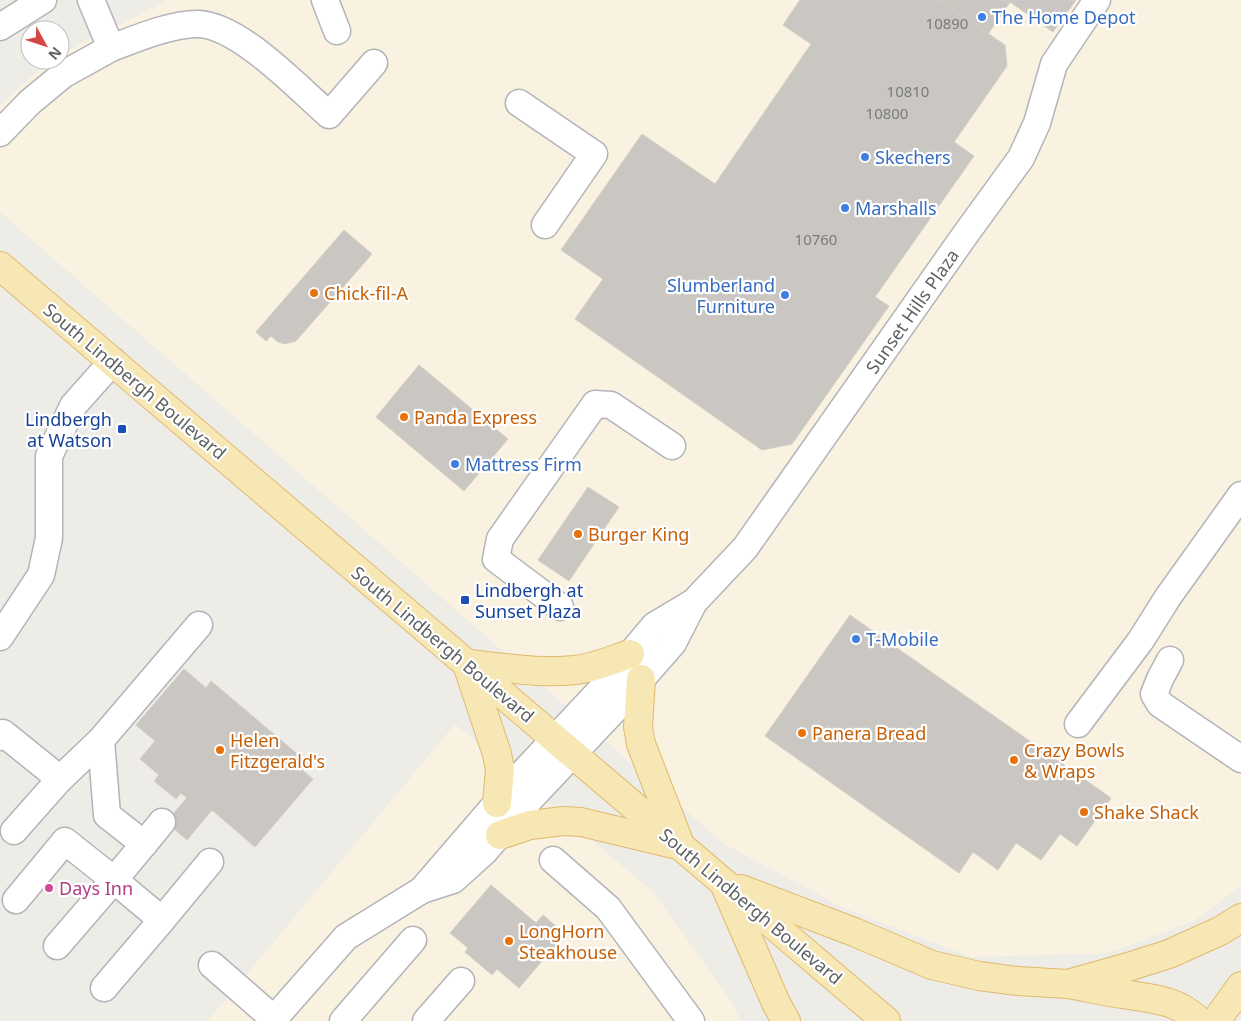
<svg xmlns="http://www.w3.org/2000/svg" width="1241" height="1021" font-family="'Noto Sans',sans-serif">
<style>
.commercial{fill:#faf2e0}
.building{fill:#cac7c3;stroke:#d3cec6}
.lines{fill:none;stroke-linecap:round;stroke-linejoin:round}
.minor-casing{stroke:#b2b4b7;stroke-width:29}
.major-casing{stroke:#e1b96d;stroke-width:30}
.minor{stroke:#fff;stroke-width:26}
.major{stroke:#f6e7b4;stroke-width:28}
.shop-dot{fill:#3f7fe0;stroke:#fff;stroke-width:2}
.food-dot{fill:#e8710a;stroke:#fff;stroke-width:2}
.transit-dot{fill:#1a4fb4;stroke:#fff;stroke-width:2}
.hotel-dot{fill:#d1479c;stroke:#fff;stroke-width:2}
.labels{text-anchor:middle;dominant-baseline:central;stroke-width:4.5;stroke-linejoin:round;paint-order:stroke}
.number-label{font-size:15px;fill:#797b7c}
.shop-label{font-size:18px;fill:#366cbe;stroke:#fff;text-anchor:start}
.food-label{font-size:18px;fill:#c56008;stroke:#fff;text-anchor:start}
.street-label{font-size:18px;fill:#5e6265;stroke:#fff}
.transit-label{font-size:18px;fill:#164399;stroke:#fff;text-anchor:end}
.hotel-label{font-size:18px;fill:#b23c85;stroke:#fff;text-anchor:start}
</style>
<rect width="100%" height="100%" fill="#eeece7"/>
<g class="commercial">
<polygon points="168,0 1241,0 1241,886 1194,921 1109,953 971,957 844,908 724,844 0,212 0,105 50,60 60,60 60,54"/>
<polygon points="455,724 653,892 731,1001 741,1021 208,1021"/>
</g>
<g class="building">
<polygon points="800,0 939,0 1005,45 1007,66 954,142 974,156 875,297 889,306 792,444 762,450 575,319 603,279 561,250 642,134 715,184 811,44 783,25"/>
<polygon points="939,0 1076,0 1053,32 1010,2 988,34"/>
<polygon points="344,230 372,254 296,341 285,344 278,342 271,336 266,341 256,332"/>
<polygon points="419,365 508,439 464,491 376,417"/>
<polygon points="588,487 619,507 569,581 538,560"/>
<polygon points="850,615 1111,798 1077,846 1060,834 1041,860 1016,843 998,870 973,852 959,873 765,736"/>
<polygon points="184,669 206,688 211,681 308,763 302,770 313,779 255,847 212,810 187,840 166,822 187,798 181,793 176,799 154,781 159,775 140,759 155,741 136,725"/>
<polygon points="491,885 536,923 543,915 565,934 519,988 497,969 492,975 465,952 468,948 450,933"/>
</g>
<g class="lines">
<g class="minor-casing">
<g id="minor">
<path d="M91,0L111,48C135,39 173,23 199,24C240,26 298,88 329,115L374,63"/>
<polyline points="325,0 337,31"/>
<polyline points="0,27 43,0"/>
<polyline points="519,103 594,154 545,225"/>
<polyline points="0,133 30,102 64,74 111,48"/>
<polyline points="560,607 496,559 500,539 595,404 611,405 672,446"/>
<polyline points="0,637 41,575 49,538 49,456 73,406 113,361"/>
<polyline points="1170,660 1160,679 1154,694 1160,704 1241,759"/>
<polyline points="1078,724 1141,640 1168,597 1241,495"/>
<polyline points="0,737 3,733 60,779"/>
<polyline points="14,831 60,779 101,740"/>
<polyline points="144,844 162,822"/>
<polyline points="553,860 608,908 691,1021"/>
<polyline points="422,890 522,774 597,694 654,626 694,602 745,548 965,235 1021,158 1037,123 1054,64 1097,0"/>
<polyline points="16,900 65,841 114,880 57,946"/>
<polyline points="162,920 210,862"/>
<polyline points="212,965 274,1019"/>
<polyline points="104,988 162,920 114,880 144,844 107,815 101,740 199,625"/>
<polyline points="272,1021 346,937 422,890 453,880 485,851 532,797 617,707 673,643 694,602"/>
<polyline points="343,1021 413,940"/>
<polyline points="426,1021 461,981"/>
</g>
</g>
<g class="major-casing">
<g id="major">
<polyline points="0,266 886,1021"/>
<path d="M467,664C502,667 539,674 575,670C594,668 612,660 630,654"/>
<polyline points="467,664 497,754 500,769 497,803"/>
<polyline points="641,679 638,727 641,744 679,842"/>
<polyline points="500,835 530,825 564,821 581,822 677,845"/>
<polyline points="726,888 776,1003 786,1021"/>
<polyline points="741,889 854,932 932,965 979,976 1018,981 1068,984 1128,967 1169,954 1220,931 1241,918"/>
<path d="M1073,985C1090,988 1106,992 1123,994C1153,999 1176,999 1199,1021"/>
<polyline points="1216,1021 1241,986"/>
</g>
</g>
<use href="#minor" class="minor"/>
<use href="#major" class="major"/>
</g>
<g class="shop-dot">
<circle cx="982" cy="17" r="5"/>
<circle cx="865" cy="157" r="5"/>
<circle cx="845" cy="208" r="5"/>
<circle cx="785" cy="295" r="5"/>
<circle cx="455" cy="464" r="5"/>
<circle cx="856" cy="639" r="5"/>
</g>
<g class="food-dot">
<circle cx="314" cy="293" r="5"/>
<circle cx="404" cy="417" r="5"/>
<circle cx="578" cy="534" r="5"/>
<circle cx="802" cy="733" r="5"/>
<circle cx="220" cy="750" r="5"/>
<circle cx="1014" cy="760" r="5"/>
<circle cx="1084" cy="812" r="5"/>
<circle cx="509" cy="941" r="5"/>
</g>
<g class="transit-dot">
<rect x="117" y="424" width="10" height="10" rx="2.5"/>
<rect x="460" y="595" width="10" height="10" rx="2.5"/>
</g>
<circle class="hotel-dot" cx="49" cy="888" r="5"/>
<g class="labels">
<g class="number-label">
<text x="947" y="23">10890</text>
<text x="908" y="91">10810</text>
<text x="887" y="113">10800</text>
<text x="816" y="239">10760</text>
</g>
<g class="shop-label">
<text x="992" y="17">The Home Depot</text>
<text x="875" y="157">Skechers</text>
<text x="855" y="208">Marshalls</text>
<text x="775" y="285" text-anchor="end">Slumberland<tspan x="775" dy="21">Furniture</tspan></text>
<text x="465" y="464">Mattress Firm</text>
<text x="866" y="639">T-Mobile</text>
</g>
<g class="food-label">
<text x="324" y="293">Chick-fil-A</text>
<text x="414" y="417">Panda Express</text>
<text x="588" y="534">Burger King</text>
<text x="812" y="733">Panera Bread</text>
<text x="230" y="740">Helen<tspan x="230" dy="21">Fitzgerald's</tspan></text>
<text x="1024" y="750">Crazy Bowls<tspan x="1024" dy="21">&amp; Wraps</tspan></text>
<text x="1094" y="812">Shake Shack</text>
<text x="519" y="931">LongHorn<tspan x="519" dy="21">Steakhouse</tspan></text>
</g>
<g class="street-label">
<text transform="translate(912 311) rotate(-55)">Sunset Hills Plaza</text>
<text transform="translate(135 381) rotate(40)">South Lindbergh Boulevard</text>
<text transform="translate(443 644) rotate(40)">South Lindbergh Boulevard</text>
<text transform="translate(751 906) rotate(40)">South Lindbergh Boulevard</text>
</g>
<g class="transit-label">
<text x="112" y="419">Lindbergh<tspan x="112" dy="21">at Watson</tspan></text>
<text x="475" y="590" text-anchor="start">Lindbergh at<tspan x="475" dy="21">Sunset Plaza</tspan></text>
</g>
<g class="hotel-label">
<text x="59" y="888">Days Inn</text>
</g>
</g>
<g transform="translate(45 45) rotate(130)"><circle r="24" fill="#ffffff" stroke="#bfc0c1"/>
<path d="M0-4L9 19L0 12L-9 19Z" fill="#d54746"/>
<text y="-8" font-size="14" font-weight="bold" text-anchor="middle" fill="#5e6265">N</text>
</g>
</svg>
